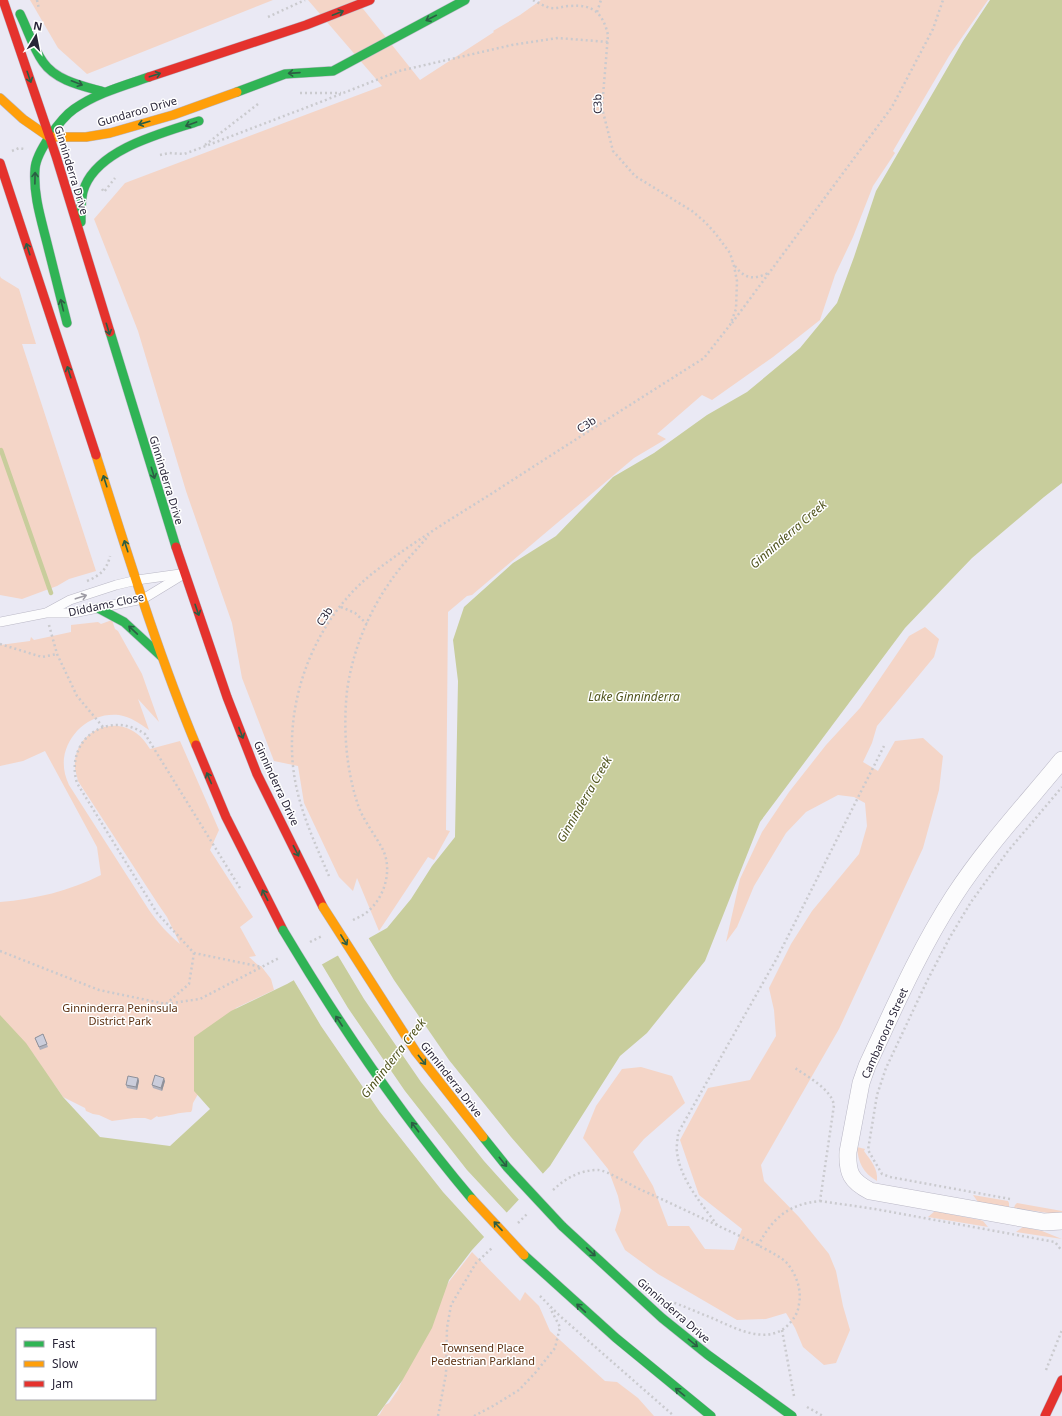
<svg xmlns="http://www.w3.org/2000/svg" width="1062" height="1416" font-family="'Noto Sans',sans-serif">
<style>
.green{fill:#f4d5c7}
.water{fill:#c8cd9c;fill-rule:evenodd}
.pier{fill:#eae9f4}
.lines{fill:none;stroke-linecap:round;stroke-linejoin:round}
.stream{stroke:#c8cd9c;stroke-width:4.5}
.lane-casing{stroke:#bab8c6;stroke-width:10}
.street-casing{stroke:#bab8c6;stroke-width:18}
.fast-casing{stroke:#bab8c6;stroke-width:10}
.slow-casing{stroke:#bab8c6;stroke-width:10}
.jam-casing{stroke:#bab8c6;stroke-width:10}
.path{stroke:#cacace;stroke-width:2.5;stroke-dasharray:2 3;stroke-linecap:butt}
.lane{stroke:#fcfcfd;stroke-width:9}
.street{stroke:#fcfcfd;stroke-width:17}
.fast{stroke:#30b455;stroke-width:9}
.slow{stroke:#ff9f0a;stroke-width:9}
.jam{stroke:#e5322d;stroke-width:9}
.fast-bridge-casing{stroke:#bab8c6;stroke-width:10;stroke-linecap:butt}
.slow-bridge-casing{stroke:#bab8c6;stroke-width:10;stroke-linecap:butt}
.fast-bridge{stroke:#30b455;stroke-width:9}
.slow-bridge{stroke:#ff9f0a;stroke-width:9}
.wall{fill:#afb0bc}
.shaded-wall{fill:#8e9099}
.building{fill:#cbcddb;stroke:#8e9099}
.oneway{stroke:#2c5e44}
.oneway2{stroke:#9d9ba4}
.labels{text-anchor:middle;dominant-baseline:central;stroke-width:3;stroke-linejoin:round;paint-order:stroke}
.street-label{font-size:11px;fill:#292538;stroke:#fff}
.park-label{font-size:11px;fill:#5b3010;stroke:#fff}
.water-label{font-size:12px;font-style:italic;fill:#50541d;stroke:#fff}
</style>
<rect width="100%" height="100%" fill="#eae9f4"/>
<g class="green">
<polygon points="30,0 273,0 87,74 58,48"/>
<polygon points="308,0 356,0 420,80 494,32 493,31 520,15 541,0 988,0 949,56 893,151 895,153 873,186 853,237 835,275 820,320 773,357 712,400 702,395 657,434 666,439 634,458 472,595 467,596 448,612 446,830 450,831 434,860 428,857 379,931 357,878 353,891 339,877 304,803 298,766 274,761 242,678 232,623 186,491 138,331 94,219 125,183 382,86"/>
<polygon points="0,276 1,278 19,289 36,344 22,344 96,571 69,579 57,586 22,599 0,595"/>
<path d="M112,620L115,629L118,631L142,674L159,722L138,699L149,730C139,723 131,717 119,715C92,712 68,732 64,758C63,768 65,776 69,785L149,910C158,923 168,934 180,944L167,917L158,904L78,781C77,775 74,769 75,763C76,733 111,715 136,733C142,737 146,743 150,749L180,741L219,830L210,850L253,917L240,927L256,956L249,957L259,966H261L271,979L274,990L236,1008L202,1087L193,1103L192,1110L191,1112C179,1112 170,1116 158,1117L157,1116L151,1120L145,1118H134L112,1121L99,1115L93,1114L86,1111L85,1108L63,1097L54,1084L51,1081L34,1055L0,1020V902C36,899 69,891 101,875L97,847L45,751L23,761L0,766V645L30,641L31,637L34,640L71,632V625L98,622L101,624Z"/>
<polygon points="925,627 939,639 934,657 877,726 872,743 863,762 878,771 895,741 923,738 943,756 939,790 923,848 839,1029 761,1165 764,1181 799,1217 829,1254 836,1271 843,1306 850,1330 836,1363 824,1365 803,1347 795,1328 786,1313 766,1319 737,1320 658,1274 625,1250 615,1230 621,1210 618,1196 608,1169 583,1138 596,1106 622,1069 641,1067 672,1076 685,1103 644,1139 633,1152 653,1186 668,1226 689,1226 705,1249 734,1250 742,1229 699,1195 680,1140 708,1088 750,1080 776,1036 774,1010 769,988 791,944 812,911 859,854 867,826 865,803 854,797 838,795 806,812 786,833 754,886 737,927 726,942 740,879 762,832 789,792 826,745 860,708 909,636"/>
<path d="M857,1147L865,1149L864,1151C871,1161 878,1168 877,1181C863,1173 858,1162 857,1147Z"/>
<polygon points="973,1195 1008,1201 1009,1203 1009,1207 978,1202"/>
<polygon points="1017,1203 1062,1211 1062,1215 1014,1208 1015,1205"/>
<polygon points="935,1211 980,1220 983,1221 988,1227 928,1217"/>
<polygon points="1023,1227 1042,1231 1062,1239 1016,1232"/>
<path d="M472,1252L520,1301L525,1292L539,1306L550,1331L605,1381L617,1382L638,1398L654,1416H377L380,1414L385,1405L389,1403L398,1390L442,1289C447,1286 448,1283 451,1279C458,1270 465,1262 472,1252Z"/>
</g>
<path class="water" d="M990,0H1062V483L1044,497L972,558L905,628L760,822L705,961L647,1033L620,1056L550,1166L472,1250L449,1280L432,1328L402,1381L377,1416H0V1015L26,1043L63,1097L100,1137L170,1146L210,1109L194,1091V1037L231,1011L287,984L387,928L411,899L432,866L455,837L458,681L453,640L464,607L513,563L556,536L613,477L654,453L707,415L747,392L800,348L837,303L854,257L876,191L963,41ZM17,1329H155V1399H17Z"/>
<g class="pier">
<polygon points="368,937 394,980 449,1060 511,1137 544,1175 520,1201 484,1161 421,1082 364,999 337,954"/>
<polygon points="321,963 348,1008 405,1091 467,1170 508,1214 485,1238 443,1192 380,1112 321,1026 293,979"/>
</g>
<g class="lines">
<polyline class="stream" points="1,450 51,593"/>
<g class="lane-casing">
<g id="lane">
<polyline points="48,612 70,600 116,585 137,580 180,574"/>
<polyline points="0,622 46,613 73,613 143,599 184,574"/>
</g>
</g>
<g class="street-casing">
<path id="street" d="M1062,760C1025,805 986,847 954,896C919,950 894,1008 867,1066L861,1083L848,1152C847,1173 851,1181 870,1191L1044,1222L1062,1221"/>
</g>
<g class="fast-casing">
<g id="fast">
<path d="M20,14C28,30 33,48 43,62C56,81 83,86 104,92"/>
<polyline points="237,92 285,74 333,71 465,0"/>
<path d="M81,222C81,210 80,197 85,186C101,148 163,133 199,121"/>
<path d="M67,323C60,296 54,270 47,243C41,219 33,194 35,169C36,152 61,118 74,109C97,93 123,86 149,77"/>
<polyline points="110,332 176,547"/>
<polyline points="98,608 124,622 161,656"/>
<polyline points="562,1226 662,1318 708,1355 792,1416"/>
<polyline points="524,1255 616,1338 711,1416"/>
</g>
</g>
<g class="slow-casing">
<g id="slow">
<polyline points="0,98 23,119 49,137"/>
<polyline points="49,137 86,137 110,133 173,115 237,92"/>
<path d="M96,455C127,552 157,651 196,745"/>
</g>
</g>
<g class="jam-casing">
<g id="jam">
<polyline points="3,0 56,156 110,332"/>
<polyline points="149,77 306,25 370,0"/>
<polyline points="0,163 96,455"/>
<polyline points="176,547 227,697 257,774 323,907"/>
<polyline points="196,745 226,817 283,930"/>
<polyline points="1045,1416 1062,1380"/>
</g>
</g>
<g class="path">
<polyline points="37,0 39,9"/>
<polyline points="597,12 601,0"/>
<polyline points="268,17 305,0"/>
<polyline points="300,93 341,93"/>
<polyline points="205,145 258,104"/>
<polyline points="12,151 19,148 24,149"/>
<polyline points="160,155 169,153 184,154 203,147 318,103 399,71 512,45 558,38 608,42"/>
<polyline points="102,189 104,192 115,178"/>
<path d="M735,266C745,279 754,280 768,273"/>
<polyline points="732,323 892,107 933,29 943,0"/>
<path d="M87,581C99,576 107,570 110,556"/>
<polyline points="341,607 355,613 367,624"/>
<polyline points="49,625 57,654 77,696 103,727"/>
<polyline points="0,644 42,657 57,654"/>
<path d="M329,876C317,848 304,820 297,790C279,713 310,623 373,573C410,544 451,519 491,494C562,448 633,403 704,358L730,325L736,309L737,281L734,266L730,253L715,233L705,222L692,211L635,176L613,151L602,108L608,35C603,13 593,4 570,6C563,6 557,9 551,8C545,7 539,3 533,0"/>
<path d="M240,888L145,734C109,709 64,739 77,783L157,913L194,953L262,967"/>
<path d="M353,920C357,918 362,916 366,913C384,899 393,871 383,850C376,836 363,820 358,805C346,769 343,729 347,691C352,653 368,613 390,582C401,565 416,551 429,535"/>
<polyline points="310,942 322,936"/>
<polyline points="0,951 99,990 166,1004 189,984 194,953"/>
<polyline points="166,1004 200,999 279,958"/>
<path d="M553,1190C566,1178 580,1170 598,1170C606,1170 629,1184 637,1188C673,1204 708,1221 744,1238C755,1244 777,1254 786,1262C796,1273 802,1290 799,1304C798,1314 793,1320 786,1327C764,1345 733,1327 712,1318C699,1313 686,1307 672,1302"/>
<polyline points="1010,1199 890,1177 882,1174 868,1150 877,1095 886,1068 927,981 950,937 971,902 1008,851 1062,787"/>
<polyline points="820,1201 875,1209 1055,1242 1062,1251"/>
<polyline points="518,1223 527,1214"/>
<path d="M717,1225C701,1203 680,1179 677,1152C676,1146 678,1139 678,1133L777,958L884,746"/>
<path d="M758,1246C772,1218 789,1204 820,1201L834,1105C831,1089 808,1077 795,1068"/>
<polyline points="540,1296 560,1316 674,1416"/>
<polyline points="782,1330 794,1396"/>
<polyline points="1046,1370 1062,1330"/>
<polyline points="807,1407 823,1416"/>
<polyline points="438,1416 446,1374 447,1328 451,1305 476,1263 493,1247"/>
<polyline points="474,1416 493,1406 519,1390 536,1372 555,1348 560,1327 550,1308"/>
</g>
<use href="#lane" class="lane"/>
<use href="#street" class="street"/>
<use href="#fast" class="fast"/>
<use href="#slow" class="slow"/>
<use href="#jam" class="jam"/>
<g class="fast-bridge-casing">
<g id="fast-bridge">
<path d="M283,930C339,1024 401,1115 472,1199"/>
<polyline points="483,1137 507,1167 562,1226"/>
</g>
</g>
<g class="slow-bridge-casing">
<g id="slow-bridge">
<polyline points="323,907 416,1052 483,1137"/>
<polyline points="472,1199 524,1255"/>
</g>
</g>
<use href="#fast-bridge" class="fast-bridge"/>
<use href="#slow-bridge" class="slow-bridge"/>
</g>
<g class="wall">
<polygon points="43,1034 48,1047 40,1050 35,1038"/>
<polygon points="138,1078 139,1081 137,1090 127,1088 126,1085"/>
<polygon points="165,1081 162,1091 153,1088 152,1085"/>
</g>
<g class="shaded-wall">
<polygon points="138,1078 139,1081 137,1090 136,1087"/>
<polygon points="164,1078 165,1081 162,1091 161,1088"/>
</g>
<g class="building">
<polygon points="43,1034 47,1044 39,1047 35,1038"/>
<polygon points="155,1075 164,1078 161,1088 152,1085"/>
<polygon points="128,1076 138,1078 136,1087 126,1085"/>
</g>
<defs><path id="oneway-shaft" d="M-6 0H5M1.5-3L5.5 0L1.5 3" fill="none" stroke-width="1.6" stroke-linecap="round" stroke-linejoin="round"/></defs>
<g class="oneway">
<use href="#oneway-shaft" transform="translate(338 13) rotate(-21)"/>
<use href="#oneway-shaft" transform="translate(431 18) rotate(153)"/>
<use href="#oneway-shaft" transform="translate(294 73) rotate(176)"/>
<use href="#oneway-shaft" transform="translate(155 75) rotate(-18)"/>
<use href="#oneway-shaft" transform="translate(29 77) rotate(71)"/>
<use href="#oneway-shaft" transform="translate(77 83) rotate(21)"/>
<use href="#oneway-shaft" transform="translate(144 123) rotate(164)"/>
<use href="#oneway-shaft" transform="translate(191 124) rotate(160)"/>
<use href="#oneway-shaft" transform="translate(35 178) rotate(-89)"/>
<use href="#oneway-shaft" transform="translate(28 249) rotate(-108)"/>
<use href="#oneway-shaft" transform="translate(62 305) rotate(-104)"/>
<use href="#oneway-shaft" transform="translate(108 329) rotate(73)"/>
<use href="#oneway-shaft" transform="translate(69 372) rotate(-108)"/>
<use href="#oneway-shaft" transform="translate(153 473) rotate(73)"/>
<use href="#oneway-shaft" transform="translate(105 481) rotate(-108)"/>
<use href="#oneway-shaft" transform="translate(126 546) rotate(-108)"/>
<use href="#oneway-shaft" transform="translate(197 610) rotate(71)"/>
<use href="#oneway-shaft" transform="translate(133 630) rotate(-137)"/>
<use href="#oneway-shaft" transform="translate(241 733) rotate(69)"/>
<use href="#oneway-shaft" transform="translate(209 778) rotate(-113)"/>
<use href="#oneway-shaft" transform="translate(296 851) rotate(63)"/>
<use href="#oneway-shaft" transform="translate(265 895) rotate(-117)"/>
<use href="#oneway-shaft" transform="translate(344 940) rotate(58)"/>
<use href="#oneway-shaft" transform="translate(339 1021) rotate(-123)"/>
<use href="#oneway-shaft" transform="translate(422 1060) rotate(52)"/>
<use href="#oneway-shaft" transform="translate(415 1127) rotate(-127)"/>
<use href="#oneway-shaft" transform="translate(503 1162) rotate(51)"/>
<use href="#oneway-shaft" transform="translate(498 1226) rotate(-133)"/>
<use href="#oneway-shaft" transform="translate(591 1252) rotate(43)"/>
<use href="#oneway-shaft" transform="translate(581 1308) rotate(-137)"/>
<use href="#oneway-shaft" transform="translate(693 1343) rotate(39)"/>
<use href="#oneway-shaft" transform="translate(680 1392) rotate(-141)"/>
</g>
<use class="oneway2" href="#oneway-shaft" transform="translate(81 597) rotate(-18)"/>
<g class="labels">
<g class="street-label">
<text transform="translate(597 104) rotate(-92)">C3b</text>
<text transform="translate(137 111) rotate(-16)">Gundaroo Drive</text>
<text transform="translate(72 170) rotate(73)">Ginninderra Drive</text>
<text transform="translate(586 424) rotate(-33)">C3b</text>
<text transform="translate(167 480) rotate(73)">Ginninderra Drive</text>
<text transform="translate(106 604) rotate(-12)">Diddams Close</text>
<text transform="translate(324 616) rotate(-56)">C3b</text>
<text transform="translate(277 783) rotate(65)">Ginninderra Drive</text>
<text transform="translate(884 1033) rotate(-66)">Cambaroora Street</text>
<text transform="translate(452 1079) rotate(52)">Ginninderra Drive</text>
<text transform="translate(674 1310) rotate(41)">Ginninderra Drive</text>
</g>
<g class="park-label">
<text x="120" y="1007">Ginninderra Peninsula<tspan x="120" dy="13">District Park</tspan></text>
<text x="483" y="1347">Townsend Place<tspan x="483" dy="13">Pedestrian Parkland</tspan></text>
</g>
<g class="water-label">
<text transform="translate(788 534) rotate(-41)">Ginninderra Creek</text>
<text x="634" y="696">Lake Ginninderra</text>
<text transform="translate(584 799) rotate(-60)">Ginninderra Creek</text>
<text transform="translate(393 1058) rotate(-52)">Ginninderra Creek</text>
</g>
</g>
<rect x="16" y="1328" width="140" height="72" fill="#ffffff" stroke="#a9a8af"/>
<rect x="24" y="1341" width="20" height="6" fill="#30b455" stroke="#a9a8af"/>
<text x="52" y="1348" font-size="12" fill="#292538">Fast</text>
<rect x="24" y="1361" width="20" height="6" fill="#ff9f0a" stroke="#a9a8af"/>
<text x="52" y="1368" font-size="12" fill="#292538">Slow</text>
<rect x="24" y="1381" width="20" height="6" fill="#e5322d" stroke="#a9a8af"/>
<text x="52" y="1388" font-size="12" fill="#292538">Jam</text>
<g transform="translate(36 36) rotate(10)" stroke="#ffffff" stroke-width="3" paint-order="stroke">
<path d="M0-3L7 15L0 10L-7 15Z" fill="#292538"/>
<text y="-6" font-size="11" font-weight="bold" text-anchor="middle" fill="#292538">N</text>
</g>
</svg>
